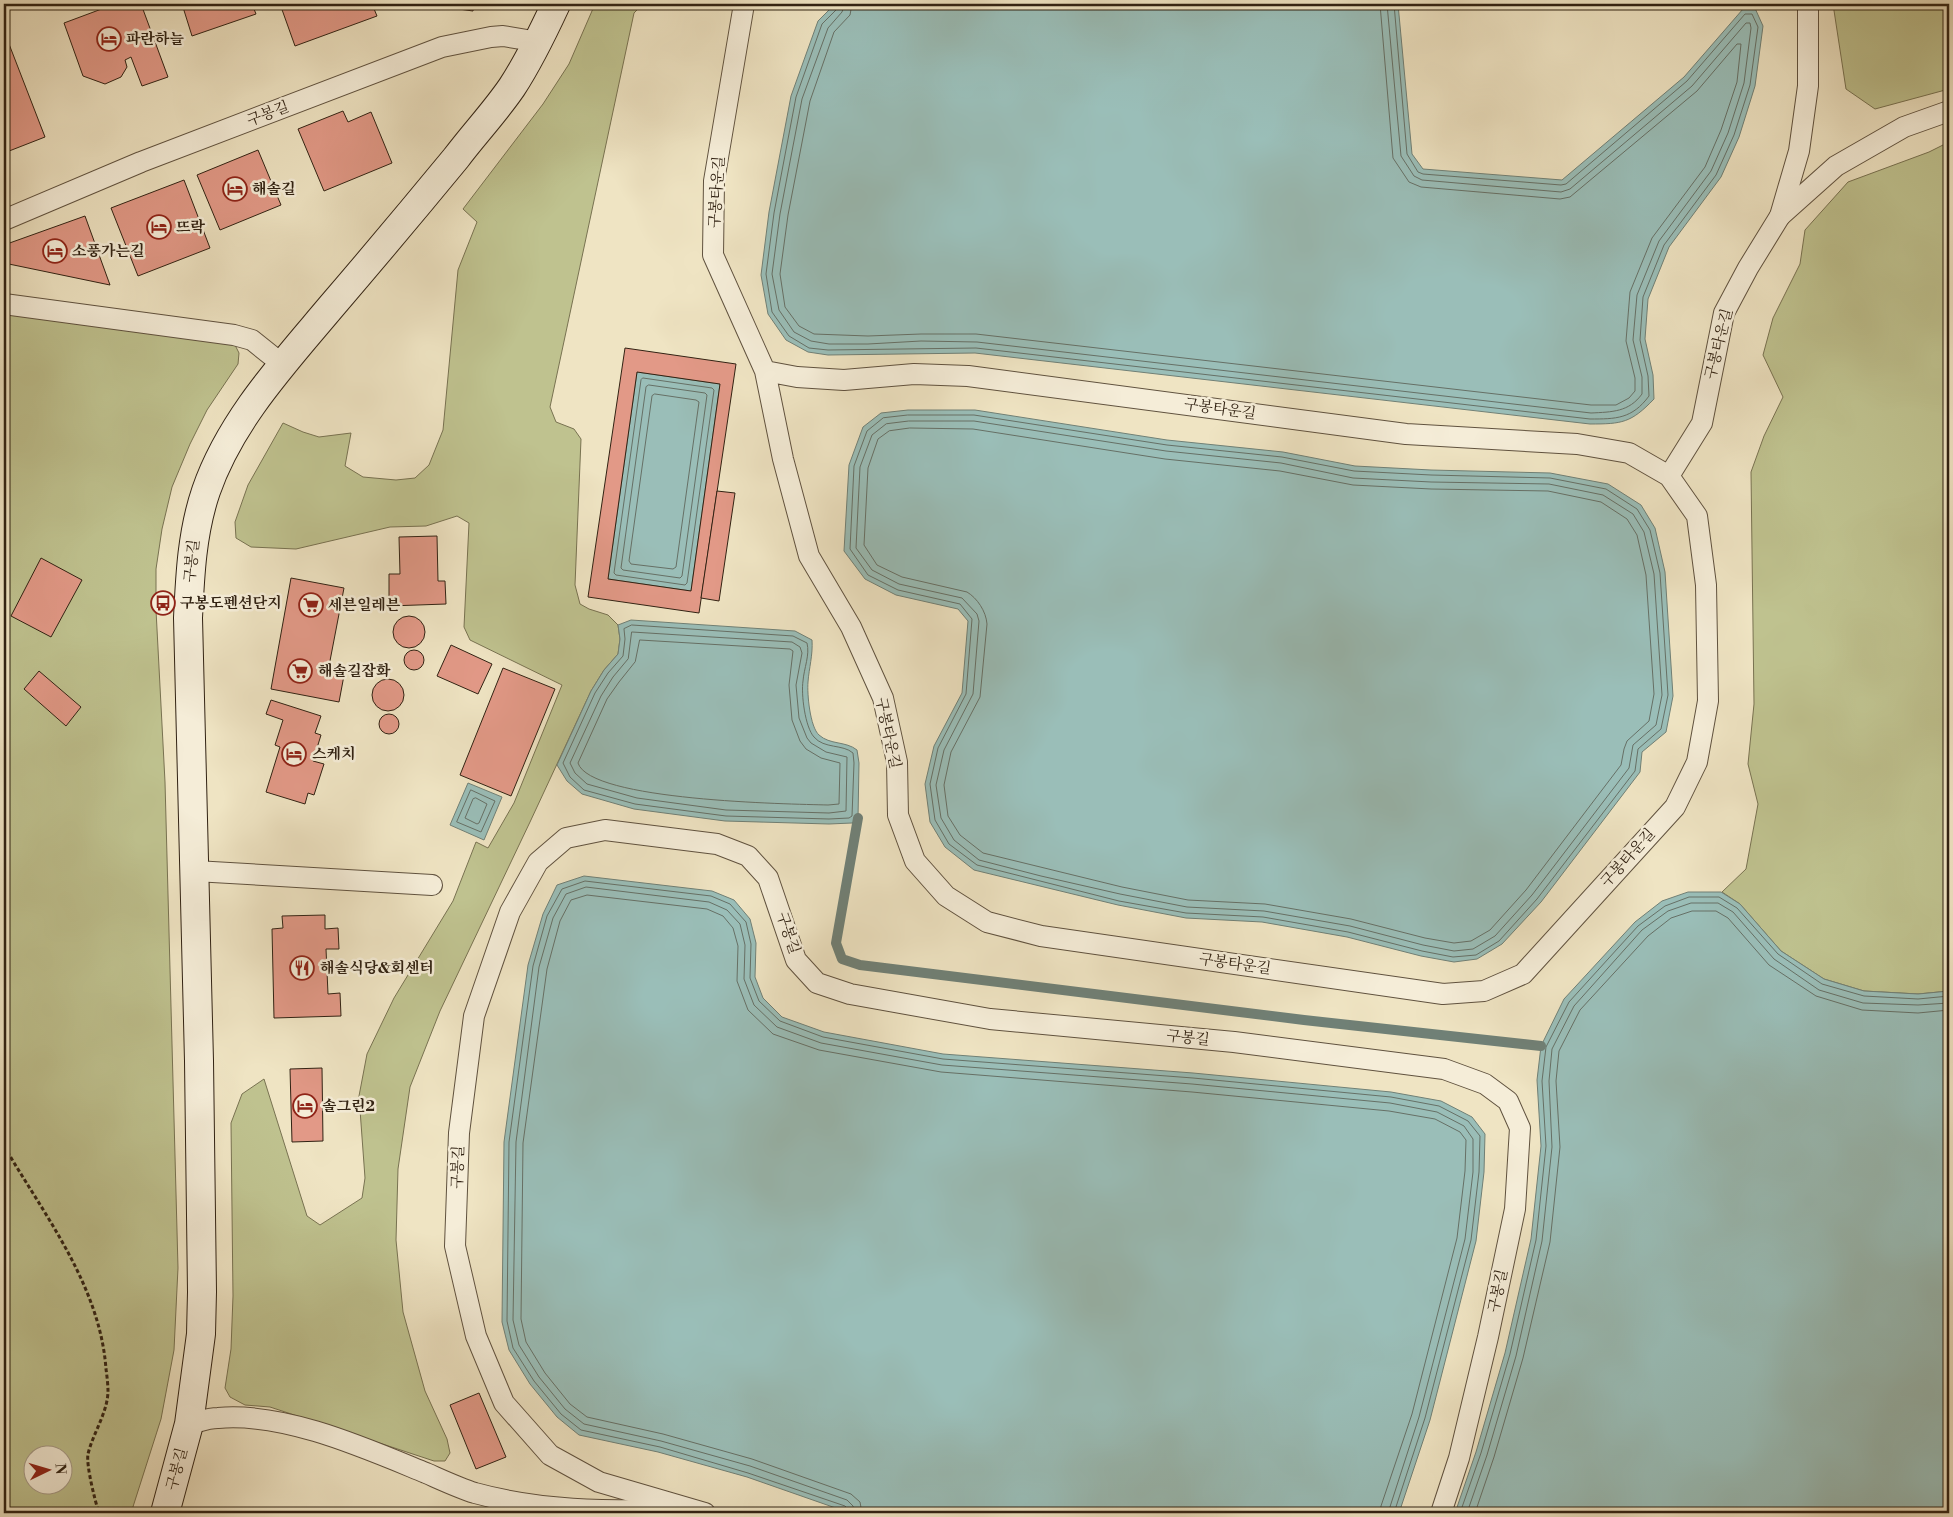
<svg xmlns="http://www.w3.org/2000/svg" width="1953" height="1517" font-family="'Libre Bodoni','Noto Serif KR',serif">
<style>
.green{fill:#bfc28f;stroke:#787251;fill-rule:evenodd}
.water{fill:#9abeb8;stroke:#708076}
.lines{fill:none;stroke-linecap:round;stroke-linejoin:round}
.shore{stroke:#667066;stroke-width:1}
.stream{stroke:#708076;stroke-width:10}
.building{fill:#e29987;stroke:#312213;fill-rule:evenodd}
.lane-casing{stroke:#60523f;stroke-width:22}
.secondary-casing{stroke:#312213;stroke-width:30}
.path{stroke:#312213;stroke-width:3;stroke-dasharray:4 2.5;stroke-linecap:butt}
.lane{stroke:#f5edd8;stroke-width:20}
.secondary{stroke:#f5edd8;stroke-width:28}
.labels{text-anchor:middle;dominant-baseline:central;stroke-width:5;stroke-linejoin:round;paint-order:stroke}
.poi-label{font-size:15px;font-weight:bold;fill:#312213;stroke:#f5edd8;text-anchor:start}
.street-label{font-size:15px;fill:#312213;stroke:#f5edd8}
</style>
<rect width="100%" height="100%" fill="#efe4c3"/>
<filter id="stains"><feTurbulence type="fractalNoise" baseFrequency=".004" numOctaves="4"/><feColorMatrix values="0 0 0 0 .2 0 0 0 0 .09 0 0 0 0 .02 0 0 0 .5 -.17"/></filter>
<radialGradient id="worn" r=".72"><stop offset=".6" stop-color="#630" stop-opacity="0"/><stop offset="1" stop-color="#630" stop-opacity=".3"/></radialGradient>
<g class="green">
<polygon points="595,4 643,4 634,13 550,407 556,422 574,429 581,439 575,585 580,604 589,609 608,615 618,625 620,639 618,654 604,670 591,691 530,822 440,1011 410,1087 398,1169 396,1240 403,1312 425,1391 447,1439 450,1453 445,1461 434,1461 270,1407 245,1405 230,1397 225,1388 231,1349 233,1296 231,1123 242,1094 264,1079 307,1216 320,1225 362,1198 365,1178 359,1096 367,1054 394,998 453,901 476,842 488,848 514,803 562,685 470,640 464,627 469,523 457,516 426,526 390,527 296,549 251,547 236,538 235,522 248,485 283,423 303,432 319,437 351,433 345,466 363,477 396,480 415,478 429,465 443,430 458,270 477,222 463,209 543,104 569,64"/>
<polygon points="1833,4 1949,4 1949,89 1875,109 1846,89"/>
<polygon points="1949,142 1949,991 1918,994 1864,991 1824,979 1781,951 1740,904 1722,892 1746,869 1758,804 1748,764 1754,704 1751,472 1764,436 1783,397 1763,355 1773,318 1800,264 1805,230 1848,182 1929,152"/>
<path d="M4,314L187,337L235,345L239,353L238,364L207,410L190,444L172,487L162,529L156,569V610L165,782L178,1268L174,1350L161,1419L131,1513H4ZM32,1454H62V1484H32Z"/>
</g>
<g class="water">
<path d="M835,4H1398L1412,154L1423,169L1562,180L1684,77L1743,9L1754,6L1763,26L1755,86L1739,137L1721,177L1669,247L1648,299L1645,339L1653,375L1654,399C1631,423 1622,424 1590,424L975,353L828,355L808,352L786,340L768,314L761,275L769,212L791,96L818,21Z"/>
<polygon points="637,372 720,384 691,591 608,579"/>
<polygon points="908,410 975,410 1167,440 1283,452 1355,466 1431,470 1550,473 1608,484 1641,505 1655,528 1665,572 1673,696 1666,732 1642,752 1640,772 1541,902 1502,944 1477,959 1454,962 1421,956 1347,937 1262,922 1186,918 1118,905 974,870 945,847 930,822 925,784 934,746 962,693 968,621 958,609 896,595 865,579 844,551 849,465 863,427 881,413"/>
<path d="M631,620L795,631L812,640C813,655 809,668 808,682C807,694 810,727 819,735C830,745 846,741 857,750L859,763L858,818L852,823L829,824L725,821L634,809L582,794L567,781L557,765L591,691L604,670L618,654L620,639L618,625Z"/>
<polygon points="468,783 502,797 484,840 450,825"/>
<polygon points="584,876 712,891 734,900 750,919 756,943 755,977 763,998 782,1017 824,1032 943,1054 1193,1073 1391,1092 1441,1101 1472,1117 1485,1134 1484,1172 1476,1241 1430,1420 1399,1513 850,1513 747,1477 658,1452 579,1435 557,1417 530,1384 509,1350 502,1322 504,1142 528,965 543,914 557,885"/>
<polygon points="1688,892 1721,892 1740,904 1781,951 1824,979 1864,991 1918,994 1949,991 1949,1513 1455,1513 1476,1452 1505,1353 1531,1239 1541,1146 1537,1080 1541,1046 1564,999 1635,922 1662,901"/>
</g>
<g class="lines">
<g class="shore">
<path d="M838,4L837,9L822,24L796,97L774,213L766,274L772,312L789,336L809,348L828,350L976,348L1590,419C1616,419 1632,419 1649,396L1648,376L1640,340L1643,297L1664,245L1716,175L1734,135L1750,85L1758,27L1752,14H1745L1687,81L1566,184L1561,185L1423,174L1418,172L1407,154L1394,4"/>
<path d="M845,4L842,12L828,28L802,99L780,214L772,274L779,310L794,332L811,341L829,344H868L921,341L977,342L1591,413C1612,412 1629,412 1642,394V377L1633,340L1637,295L1659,241L1711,171L1728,133L1744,83L1751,28L1750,23H1746L1692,86L1570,189L1561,192L1422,180L1414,176L1401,156L1387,4"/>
<polyline points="852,4 850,15 834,32 810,101 788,215 780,274 785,307 799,326 814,334 868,336 921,334 976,334 1591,405 1616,405 1629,398 1635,391 1635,378 1626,341 1630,292 1652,238 1705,167 1721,130 1737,82 1741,44 1737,44 1697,91 1570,197 1560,199 1421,187 1409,182 1393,158 1380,4"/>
<polygon points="643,378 712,388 714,390 687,583 685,585 616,575 614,573 641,380"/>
<polygon points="649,385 705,393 707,395 682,576 680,578 623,570 621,568 646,387"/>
<polygon points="655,394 696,400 699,402 676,567 673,569 631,564 629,561 652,396"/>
<polygon points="908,415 974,415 1167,445 1282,457 1354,471 1431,475 1550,478 1606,489 1637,509 1650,530 1660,573 1668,695 1661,729 1638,749 1635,771 1537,899 1499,941 1476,955 1453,957 1422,951 1348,932 1263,917 1186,913 1119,901 977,865 949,844 935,820 930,784 938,748 966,694 972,619 960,604 898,590 868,575 850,549 854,466 867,431 883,418"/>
<polygon points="909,421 974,421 1166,451 1281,463 1353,478 1431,482 1549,484 1603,495 1633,514 1644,532 1654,574 1662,695 1656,725 1633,745 1629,768 1532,895 1495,936 1473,949 1454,951 1423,945 1350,926 1264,911 1187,907 1120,894 1041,876 979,860 954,840 941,818 936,785 944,750 973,694 979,621 977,614 962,598 899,584 872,570 856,548 860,467 872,435 886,424"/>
<path d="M910,428L973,429L1165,459L1280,471L1353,485L1431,489L1548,491L1601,502L1627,519L1637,535L1646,575L1654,694L1649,721L1627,741L1624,749L1621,765L1526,890L1490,930L1471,941L1454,943L1425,938L1351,919L1265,904L1188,900L1122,887L983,853L960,835L948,816L944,785L951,752L980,697L987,624C986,611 977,598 967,592L902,577L877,565L864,545L868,468L878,439L889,431Z"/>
<path d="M632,625L793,636L807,643C810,655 804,668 803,681C801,694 805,727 814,737C824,749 843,744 853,753L854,763L852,816L849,818L829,819L726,816L635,804L584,790L570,777L563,763L595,693L608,673L623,656L625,639L624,629Z"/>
<polygon points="632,632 792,642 800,647 802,653 796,685 799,718 807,738 811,743 826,752 847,757 846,811 829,813 726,810 637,798 587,784 575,773 570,763 601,696 613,677 628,659"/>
<path d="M640,640L790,649L793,651L789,685L792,720L800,741L806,749L821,758L840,763L839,804L828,805C789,804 590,801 578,763L607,699L619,682L635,662Z"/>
<polygon points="471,790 495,801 481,832 457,822"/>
<polygon points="476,798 487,804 479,823 477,824 465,818 473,799"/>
<polyline points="848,1513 848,1509 845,1506 748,1473 660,1447 581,1430 561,1414 534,1381 513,1348 507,1321 509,1142 533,966 547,916 562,889 585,881 711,896 730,904 746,922 751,944 750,978 759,1001 780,1021 823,1037 943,1059 1193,1078 1391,1097 1439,1106 1468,1121 1480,1136 1479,1172 1471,1240 1425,1418 1394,1513"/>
<polyline points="855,1513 853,1506 847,1500 750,1466 661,1441 584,1424 565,1409 539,1377 519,1345 513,1320 516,1142 539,967 553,918 566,894 586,887 709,902 727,910 740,924 745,945 744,979 754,1005 777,1027 821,1043 942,1065 1192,1084 1390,1103 1437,1112 1464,1126 1473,1139 1473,1172 1465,1239 1419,1417 1388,1513"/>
<polyline points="862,1513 860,1502 851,1494 752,1459 663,1434 587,1417 570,1404 545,1373 526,1342 521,1319 523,1143 547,969 560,921 571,900 587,895 707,909 723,916 733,928 738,946 737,981 748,1010 773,1034 819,1050 941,1072 1192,1092 1389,1111 1435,1119 1460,1132 1466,1140 1465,1171 1457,1238 1412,1414 1381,1506 1380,1513"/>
<polyline points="1460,1513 1481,1453 1510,1354 1536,1240 1546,1146 1542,1081 1546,1047 1569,1002 1638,926 1665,906 1689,897 1719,897 1737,908 1778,954 1822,984 1864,996 1918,999 1949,996"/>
<polyline points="1467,1513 1487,1455 1516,1356 1542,1241 1552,1147 1549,1081 1552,1049 1574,1006 1642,930 1668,911 1691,903 1718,903 1733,912 1774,959 1819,990 1863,1003 1918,1005 1949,1003"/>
<polyline points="1475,1513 1494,1457 1523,1358 1550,1242 1560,1147 1556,1081 1559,1051 1580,1010 1648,936 1671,918 1692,911 1716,911 1728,918 1769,965 1816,996 1862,1010 1918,1013 1949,1010"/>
</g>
<polyline class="stream" points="858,818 836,943 842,959 860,965 1304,1020 1541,1046"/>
</g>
<g class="building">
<polygon points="115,4 141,4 168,77 142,86 131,57 125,60 127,67 121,77 105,84 83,76 64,23"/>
<polygon points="182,4 252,4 256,14 192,36"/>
<polygon points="280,4 372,4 377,16 295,46"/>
<polygon points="430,4 474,4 473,11 430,5"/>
<polygon points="9,44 45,137 4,153 4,46"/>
<polygon points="343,111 348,122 371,112 392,163 324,191 298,129"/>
<polygon points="258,150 281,205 220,230 197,175"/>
<polygon points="184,180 210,248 138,276 111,208"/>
<polygon points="85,216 110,285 4,263 4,245"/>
<path d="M625,348L736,364L699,613L588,597ZM637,372L720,384L691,591L608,579Z"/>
<polygon points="717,491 735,493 719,601 701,598"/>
<polygon points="437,536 438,581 445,581 446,604 389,606 389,574 400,574 399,537"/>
<polygon points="41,558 82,580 51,637 11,616"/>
<polygon points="291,578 344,588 329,666 345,670 339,702 271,689"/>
<circle cx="409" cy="632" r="16"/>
<polygon points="451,645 492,664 478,694 437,676"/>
<circle cx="414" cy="660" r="10"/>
<polygon points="503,668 555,689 511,796 460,775"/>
<polygon points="39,671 81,707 66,726 24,689"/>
<circle cx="388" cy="695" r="16"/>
<polygon points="271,700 321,716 315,733 321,735 313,761 324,764 314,795 308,793 305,804 266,792 280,747 275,745 283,720 266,714"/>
<circle cx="389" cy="724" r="10"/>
<polygon points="325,915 325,929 338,928 339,949 326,949 328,994 340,993 341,1016 274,1018 272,929 283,928 282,916"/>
<polygon points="322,1068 323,1141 292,1142 290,1069"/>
<polygon points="479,1393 506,1457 476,1469 450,1405"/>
</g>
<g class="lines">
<g class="lane-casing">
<g id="lane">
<polyline points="744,4 714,181 713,255 765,371 783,459 809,556 851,627 883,698 897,762 898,815 915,861 946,896 987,922 1041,936 1443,994 1484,991 1523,974 1675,807 1697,762 1708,701 1706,585 1697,516 1669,476 1629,453 1577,444 1406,434 968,376 914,374 844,380 797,377 765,371"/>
<polyline points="1780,216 1836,166 1904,127 1949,111"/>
<polyline points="4,220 141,162 442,47 491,37 503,36 539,42"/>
<polyline points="4,304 234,335 252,340 282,364"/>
<polyline points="1669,476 1702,423 1724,313 1748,268 1780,216 1799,151 1808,86 1808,4"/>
<polyline points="195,871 432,885"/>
<path d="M189,1424C198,1422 208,1418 218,1418C285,1412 365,1448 426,1473C442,1480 459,1488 475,1493C540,1511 605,1511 671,1510"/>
<polyline points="705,1513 599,1482 550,1455 504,1403 476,1336 455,1246 459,1133 474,1016 510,912 538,862 566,838 605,830 717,844 748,856 768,878 796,960 817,983 850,994 990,1019 1234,1042 1444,1069 1485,1084 1508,1101 1520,1128 1515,1209 1488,1337 1459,1458 1441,1513"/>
</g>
</g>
<g class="secondary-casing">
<path id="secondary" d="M165,1513L189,1424L201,1334L202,1292L199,1061L188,618C190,575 192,532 206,491C230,421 283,364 330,308C372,259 414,209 456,158C474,134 495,112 512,87C529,61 543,32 556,4"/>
</g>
<path class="path" d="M4,1146C45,1216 100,1286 106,1369C107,1376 108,1385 108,1392C107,1414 93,1433 88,1454C86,1465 95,1501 99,1513"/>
<use href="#lane" class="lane"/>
<use href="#secondary" class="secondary"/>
</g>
<defs>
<g id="hotel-ring" transform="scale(1.25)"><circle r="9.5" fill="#f5edd8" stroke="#8f2418" stroke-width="1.5"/><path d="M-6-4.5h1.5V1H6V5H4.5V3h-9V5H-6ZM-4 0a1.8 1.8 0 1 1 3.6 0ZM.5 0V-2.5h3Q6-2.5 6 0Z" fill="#8f2418"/></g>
<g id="bus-ring" transform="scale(1.25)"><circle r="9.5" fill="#f5edd8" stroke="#8f2418" stroke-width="1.5"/><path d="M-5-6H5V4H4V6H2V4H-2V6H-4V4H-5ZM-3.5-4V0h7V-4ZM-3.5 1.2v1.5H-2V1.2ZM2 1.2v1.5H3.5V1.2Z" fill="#8f2418"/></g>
<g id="supermarket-ring" transform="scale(1.25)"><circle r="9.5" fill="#f5edd8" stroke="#8f2418" stroke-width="1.5"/><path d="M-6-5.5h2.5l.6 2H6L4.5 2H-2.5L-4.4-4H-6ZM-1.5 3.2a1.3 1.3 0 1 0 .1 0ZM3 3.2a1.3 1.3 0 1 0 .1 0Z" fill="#8f2418"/></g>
<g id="restaurant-ring" transform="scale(1.25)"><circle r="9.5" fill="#f5edd8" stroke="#8f2418" stroke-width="1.5"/><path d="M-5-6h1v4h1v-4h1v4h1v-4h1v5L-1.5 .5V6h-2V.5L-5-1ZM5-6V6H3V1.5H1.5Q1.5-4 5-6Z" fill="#8f2418"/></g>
</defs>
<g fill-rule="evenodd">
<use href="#hotel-ring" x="109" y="39"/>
<use href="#hotel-ring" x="235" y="189"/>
<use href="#hotel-ring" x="159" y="227"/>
<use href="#hotel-ring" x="55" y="251"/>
<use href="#bus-ring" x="163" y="603"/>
<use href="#supermarket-ring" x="311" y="605"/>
<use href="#supermarket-ring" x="300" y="671"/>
<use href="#hotel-ring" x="294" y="754"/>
<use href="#restaurant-ring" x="302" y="968"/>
<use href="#hotel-ring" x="305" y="1106"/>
</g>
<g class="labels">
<g class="poi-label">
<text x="126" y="39">파란하늘</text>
<text x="252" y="189">해솔길</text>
<text x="176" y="227">뜨락</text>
<text x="72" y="251">소풍가는길</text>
<text x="180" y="603">구봉도펜션단지</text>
<text x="328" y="605">세븐일레븐</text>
<text x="318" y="671">해솔길잡화</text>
<text x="312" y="754">스케치</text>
<text x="320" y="968">해솔식당&amp;회센터</text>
<text x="322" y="1106">솔그린2</text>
</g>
<g class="street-label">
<text transform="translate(268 114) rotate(-21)">구봉길</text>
<text transform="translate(717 192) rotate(-86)">구봉타운길</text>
<text transform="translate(1719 344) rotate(-76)">구봉타운길</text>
<text transform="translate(1220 409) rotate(8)">구봉타운길</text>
<text transform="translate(192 561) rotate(-84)">구봉길</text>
<text transform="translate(888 733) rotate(78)">구봉타운길</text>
<text transform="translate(1628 858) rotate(-48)">구봉타운길</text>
<text transform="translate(788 933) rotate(71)">구봉길</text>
<text transform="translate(1235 964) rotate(8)">구봉타운길</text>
<text transform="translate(1188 1038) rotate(6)">구봉길</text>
<text transform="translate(458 1167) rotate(-88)">구봉길</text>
<text transform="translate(1498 1291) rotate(-78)">구봉길</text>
<text transform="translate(177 1469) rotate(-75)">구봉길</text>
</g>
</g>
<rect width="1953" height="1517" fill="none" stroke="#efe4c3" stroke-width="20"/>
<rect x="5" y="5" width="1943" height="1507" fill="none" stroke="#312213" stroke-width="2.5"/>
<rect x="10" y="10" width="1933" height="1497" fill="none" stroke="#312213"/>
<g transform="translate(48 1470) rotate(85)"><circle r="24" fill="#f5edd8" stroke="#a79c89"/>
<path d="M0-4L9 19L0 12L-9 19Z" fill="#8f2418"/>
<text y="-8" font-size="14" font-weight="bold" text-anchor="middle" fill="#312213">N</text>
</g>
<rect width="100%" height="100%" filter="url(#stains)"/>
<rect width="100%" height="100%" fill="url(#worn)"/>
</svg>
